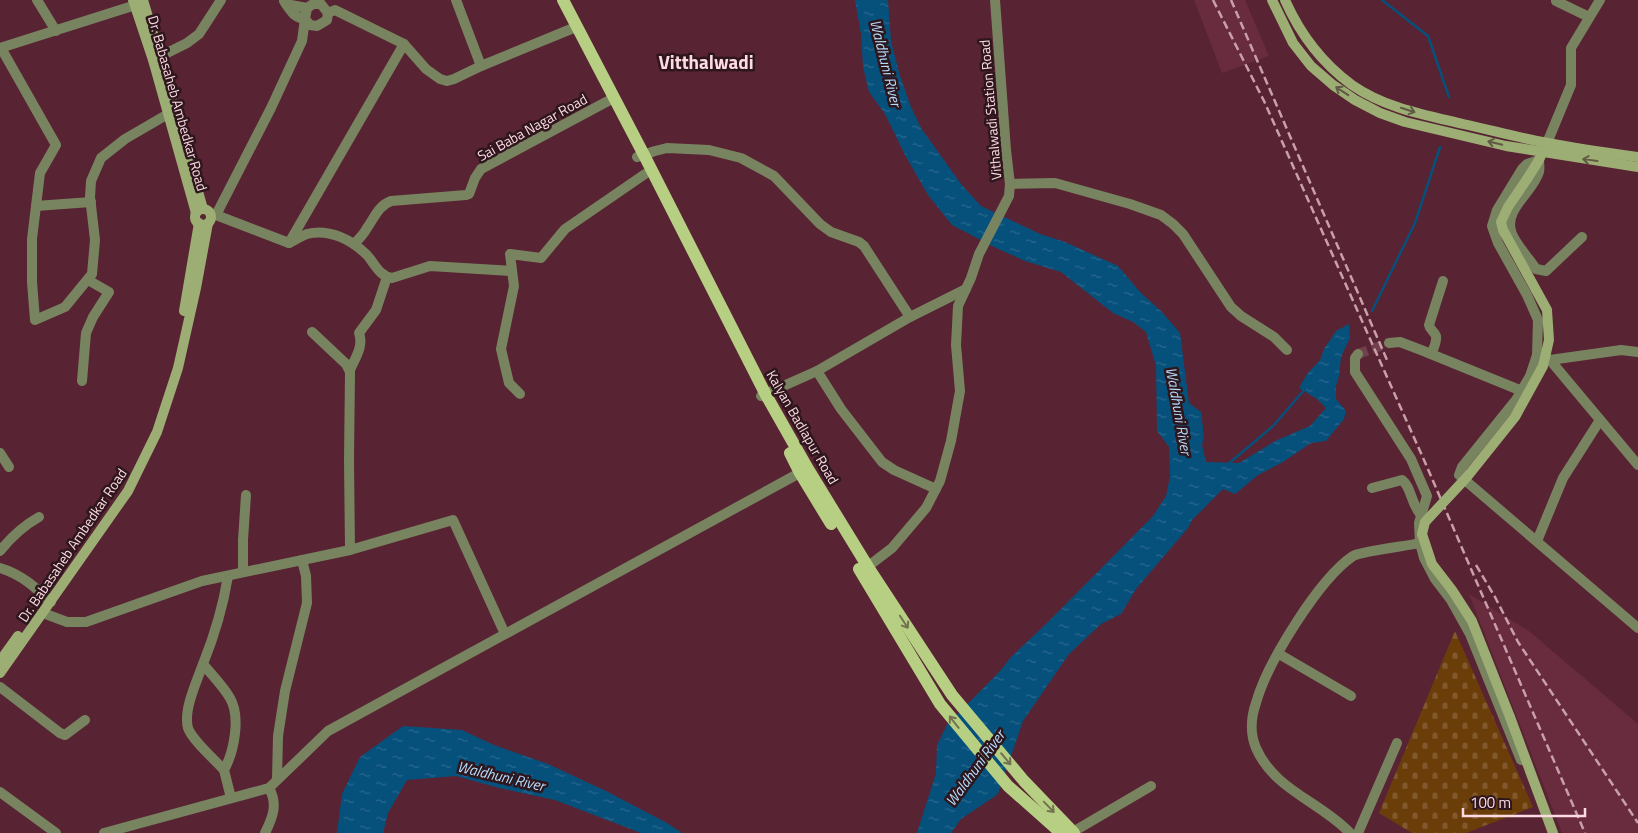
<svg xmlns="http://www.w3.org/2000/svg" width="1638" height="833" font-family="'Titillium Web',sans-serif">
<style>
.built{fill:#682c3e}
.cemetery{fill:url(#cemetery-stones)}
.water{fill:url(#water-ripples)}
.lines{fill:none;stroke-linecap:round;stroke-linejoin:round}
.stream{stroke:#06507c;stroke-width:2.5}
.minor-tunnel{stroke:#713f4d;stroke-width:10;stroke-dasharray:10 5;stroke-linecap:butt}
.minor{stroke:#78845f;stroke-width:10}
.tertiary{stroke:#78845f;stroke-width:10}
.secondary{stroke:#9cae74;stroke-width:10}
.primary{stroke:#b7cf83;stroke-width:12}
.rail{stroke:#c9a0aa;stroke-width:2.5;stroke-dasharray:8 4;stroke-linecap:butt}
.secondary-bridge{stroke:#9cae74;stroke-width:10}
.oneway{stroke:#605a44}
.oneway2{stroke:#727250}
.labels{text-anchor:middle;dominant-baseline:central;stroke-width:5;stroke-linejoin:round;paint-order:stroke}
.street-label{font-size:14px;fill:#fedbe3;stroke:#2e161d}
.water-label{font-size:15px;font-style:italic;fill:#b5dcfc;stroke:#2e161d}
.district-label{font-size:19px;font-weight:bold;fill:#fedbe3;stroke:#2e161d}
</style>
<defs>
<pattern id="cemetery-stones" width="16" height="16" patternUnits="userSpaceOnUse" patternTransform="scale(1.25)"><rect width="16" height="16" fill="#6b3e09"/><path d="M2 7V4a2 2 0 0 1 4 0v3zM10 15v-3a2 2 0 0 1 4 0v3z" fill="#81592d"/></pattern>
<pattern id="water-ripples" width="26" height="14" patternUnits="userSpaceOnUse" patternTransform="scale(1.25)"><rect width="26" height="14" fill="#06507c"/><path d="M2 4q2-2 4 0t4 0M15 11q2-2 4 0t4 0" fill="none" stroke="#2b698e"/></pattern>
</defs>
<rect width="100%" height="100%" fill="#582333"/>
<g class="built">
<polygon points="1194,0 1245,0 1269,56 1222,73"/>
<polygon points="1469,594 1529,631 1638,724 1638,833 1562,833"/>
</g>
<polygon class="cemetery" points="1455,631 1533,807 1466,833 1412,833 1379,813"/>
<g class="water">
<polygon points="855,0 888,0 891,41 900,76 911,107 921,128 961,184 981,206 1040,234 1065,242 1118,266 1140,292 1162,312 1180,333 1189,403 1201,412 1204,437 1202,445 1206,462 1239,463 1277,440 1310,426 1326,408 1317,399 1299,388 1307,374 1320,360 1324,349 1336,331 1349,324 1350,338 1341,357 1339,376 1336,386 1336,399 1346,411 1344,419 1326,441 1311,443 1283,462 1258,475 1235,494 1223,489 1192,520 1188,528 1136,589 1121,614 1101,624 1069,654 1023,721 998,794 961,819 951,833 917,833 936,773 937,745 947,725 1000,671 1011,657 1048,622 1153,516 1166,496 1170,476 1169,447 1157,431 1156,366 1146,332 1133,322 1113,313 1061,272 1025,261 994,247 952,225 928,195 905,155 885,114 869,92 863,67 861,34"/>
<polygon points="403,726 462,730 494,745 548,764 606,791 667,823 682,833 641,833 555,800 499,788 456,776 407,780 388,813 383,833 337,833 342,794 360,757"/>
</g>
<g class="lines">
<g class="stream">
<polyline points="1382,0 1428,36 1449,97"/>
<polyline points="1372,311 1415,223 1440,147"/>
<polyline points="1227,465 1273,426 1305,389"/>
</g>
<polyline class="minor-tunnel" points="1358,354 1389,343"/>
<g class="minor">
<polyline points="37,0 56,31"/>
<polyline points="456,0 481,66"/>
<polyline points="1556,1 1589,17"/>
<polyline points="328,13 335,10 404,44 426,69 440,79 447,81 454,79 481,66 576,27"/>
<polyline points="1,48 56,145 40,173 32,239 32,282 35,320 65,307 92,274 95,240 90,197 91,181 101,158 125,139 168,114"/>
<polyline points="153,60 187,43 199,34 221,0"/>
<polyline points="1547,143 1571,85 1571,48 1600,0"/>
<polyline points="637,157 655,151 667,148 709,150 741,158 774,176 820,224 831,232 859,242 864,246 910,317"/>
<polyline points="1010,184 1055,183 1130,204 1161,215 1173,224 1183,234 1231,307 1241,316 1274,337 1287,350"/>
<polyline points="36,206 91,202"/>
<polyline points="211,215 216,215 271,108 302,41 305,19"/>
<polyline points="216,215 289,243 404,44"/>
<path d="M1582,237L1546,271L1536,269C1529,258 1517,246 1512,234C1502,210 1533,193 1539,172C1540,168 1539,164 1539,160L1527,164L1522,169L1497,210L1492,226L1498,243L1527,295L1538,320L1537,355L1530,376L1516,400L1462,467L1459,475L1638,628"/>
<path d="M289,243C295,240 301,236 307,234C329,228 352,240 367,255C375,264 379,276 392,278L430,266L512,271"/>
<path d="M354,244C359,239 364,234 367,228C375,217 378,206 391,201L466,195L469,194L475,178L481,169L608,101"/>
<polyline points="312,332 346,364 350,372 349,460 350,550"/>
<polyline points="1389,343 1400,342 1421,350 1522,391"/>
<polyline points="1358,354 1355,358 1355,372 1411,459 1427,496 1419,523 1420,543 1424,558 1435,579 1451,600 1470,634 1521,760"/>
<path d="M1431,354C1433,350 1437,341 1436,336C1434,331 1430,330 1429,325L1443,281"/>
<polyline points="1545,359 1550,360 1621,350 1638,352"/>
<polyline points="1550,360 1638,465"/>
<path d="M350,370C355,358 364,346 359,333L376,310L387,277"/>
<polyline points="817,371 841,409 882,462 894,470 936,489"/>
<polyline points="82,381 86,333 93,317 109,292 88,280"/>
<polyline points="520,394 509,383 501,349 514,286 510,254 541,258 565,229 645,174"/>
<polyline points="761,396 817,371 910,317 966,289"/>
<polyline points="0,453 9,467"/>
<path d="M1372,488L1402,480C1411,486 1411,504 1421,515"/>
<polyline points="1537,541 1563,478 1600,420"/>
<path d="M0,551C12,536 23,526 39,517"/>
<path d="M0,568C21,574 35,587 51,602"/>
<polyline points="243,572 243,540 246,495"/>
<path d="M228,576C223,607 215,634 203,664C212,675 223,686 230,698C241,717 234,752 224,770L231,798"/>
<polyline points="43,613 67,622 86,622 202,581 350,550 453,520 505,634"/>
<polyline points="1279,654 1351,696"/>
<path d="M203,664C197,681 183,710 188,728C192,740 215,760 224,770"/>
<polyline points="0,687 60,733 65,735 85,720"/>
<polyline points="277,779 278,736 285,691 307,603 306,576 302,560"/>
<polyline points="0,792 56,833"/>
<path d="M265,833C273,817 278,804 269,788"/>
<polyline points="1071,833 1151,786"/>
<path d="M1350,833C1321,802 1274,790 1256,748C1250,734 1251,717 1256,703C1267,663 1319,579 1353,556C1362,551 1407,546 1420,543"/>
<polyline points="1358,833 1397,743"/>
</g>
<g class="tertiary">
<path d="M284,1C290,10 294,18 305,19"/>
<polyline points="286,4 307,8 313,4 321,4 328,13 327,20 317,26 310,25 305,19 307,8"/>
<polyline points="0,48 142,3"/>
<polyline points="862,571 892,548 926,508 940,481 951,441 960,391 956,345 958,306 971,278 979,254 1009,196 1010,184 1006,150 995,0"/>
<polyline points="104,833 269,788 328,731 805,470"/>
</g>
<g class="secondary">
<polyline points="133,0 153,60 196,213"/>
<polyline points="143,0 160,57 203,209"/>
<polyline points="1272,0 1293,43 1311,66 1333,85 1355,100 1380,113 1405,122 1506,146 1638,167"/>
<path d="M1285,0C1300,34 1322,63 1352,85C1385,108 1425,115 1463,124C1491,130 1519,138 1548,143C1578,149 1608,153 1638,157"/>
<polyline points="1527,179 1539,160 1544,149"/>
<circle cx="203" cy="217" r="8"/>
<polyline points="184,311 199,223"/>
<polyline points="0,661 18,636"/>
<polyline points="0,673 128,491 157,432 178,368 196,288 208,223"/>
<polyline points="1510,717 1553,833"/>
</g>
<g class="primary">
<polyline points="563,0 644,155 766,395 808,469 868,567 952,695 1024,781 1074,833"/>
<polyline points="790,453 800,473 831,524"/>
<polyline points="859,569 940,704 1008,786 1061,833"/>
</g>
<g class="rail">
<polyline points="1213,0 1264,101 1424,460 1585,833"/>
<polyline points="1231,0 1387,360"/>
<polyline points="1476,565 1495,597 1518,642 1638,823"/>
</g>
<polyline class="secondary-bridge" points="1510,717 1472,621 1452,590 1432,564 1422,534 1425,522 1467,477 1515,417 1543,366 1549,340 1547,310 1503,230 1501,222 1508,207 1527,179"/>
</g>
<defs><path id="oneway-shaft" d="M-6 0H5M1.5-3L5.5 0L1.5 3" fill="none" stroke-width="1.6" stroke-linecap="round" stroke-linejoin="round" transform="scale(1.25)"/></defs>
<g class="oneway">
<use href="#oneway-shaft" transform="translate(1342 91) rotate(-147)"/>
<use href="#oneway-shaft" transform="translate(1408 110) rotate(18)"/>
<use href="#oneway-shaft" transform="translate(1495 143) rotate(-166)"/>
<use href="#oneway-shaft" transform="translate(1590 160) rotate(-172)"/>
</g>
<g class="oneway2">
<use href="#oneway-shaft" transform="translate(904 622) rotate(57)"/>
<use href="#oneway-shaft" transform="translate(954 722) rotate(-128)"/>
<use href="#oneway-shaft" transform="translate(1006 759) rotate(50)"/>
<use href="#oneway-shaft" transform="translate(1049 807) rotate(46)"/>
</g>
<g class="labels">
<g class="street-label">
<text transform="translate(178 103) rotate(74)">Dr. Babasaheb Ambedkar Road</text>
<text transform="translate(990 110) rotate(-95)">Vithalwadi Station Road</text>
<text transform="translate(532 127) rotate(-29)">Sai Baba Nagar Road</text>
<text transform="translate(803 427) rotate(60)">Kalyan Badlapur Road</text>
<text transform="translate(72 545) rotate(-56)">Dr. Babasaheb Ambedkar Road</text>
</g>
<g class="water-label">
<text transform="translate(886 63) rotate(76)">Waldhuni River</text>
<text transform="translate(1179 411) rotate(80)">Waldhuni River</text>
<text transform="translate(975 768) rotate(-54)">Waldhuni River</text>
<text transform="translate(501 776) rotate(13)">Waldhuni River</text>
</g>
<g class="district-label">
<text x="706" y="61">Vitthalwadi</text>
</g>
</g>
<path d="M1463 808v8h122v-8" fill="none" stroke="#fedbe3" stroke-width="2.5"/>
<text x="1470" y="808" font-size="15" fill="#fedbe3" stroke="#2e161d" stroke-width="4" paint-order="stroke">100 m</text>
</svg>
